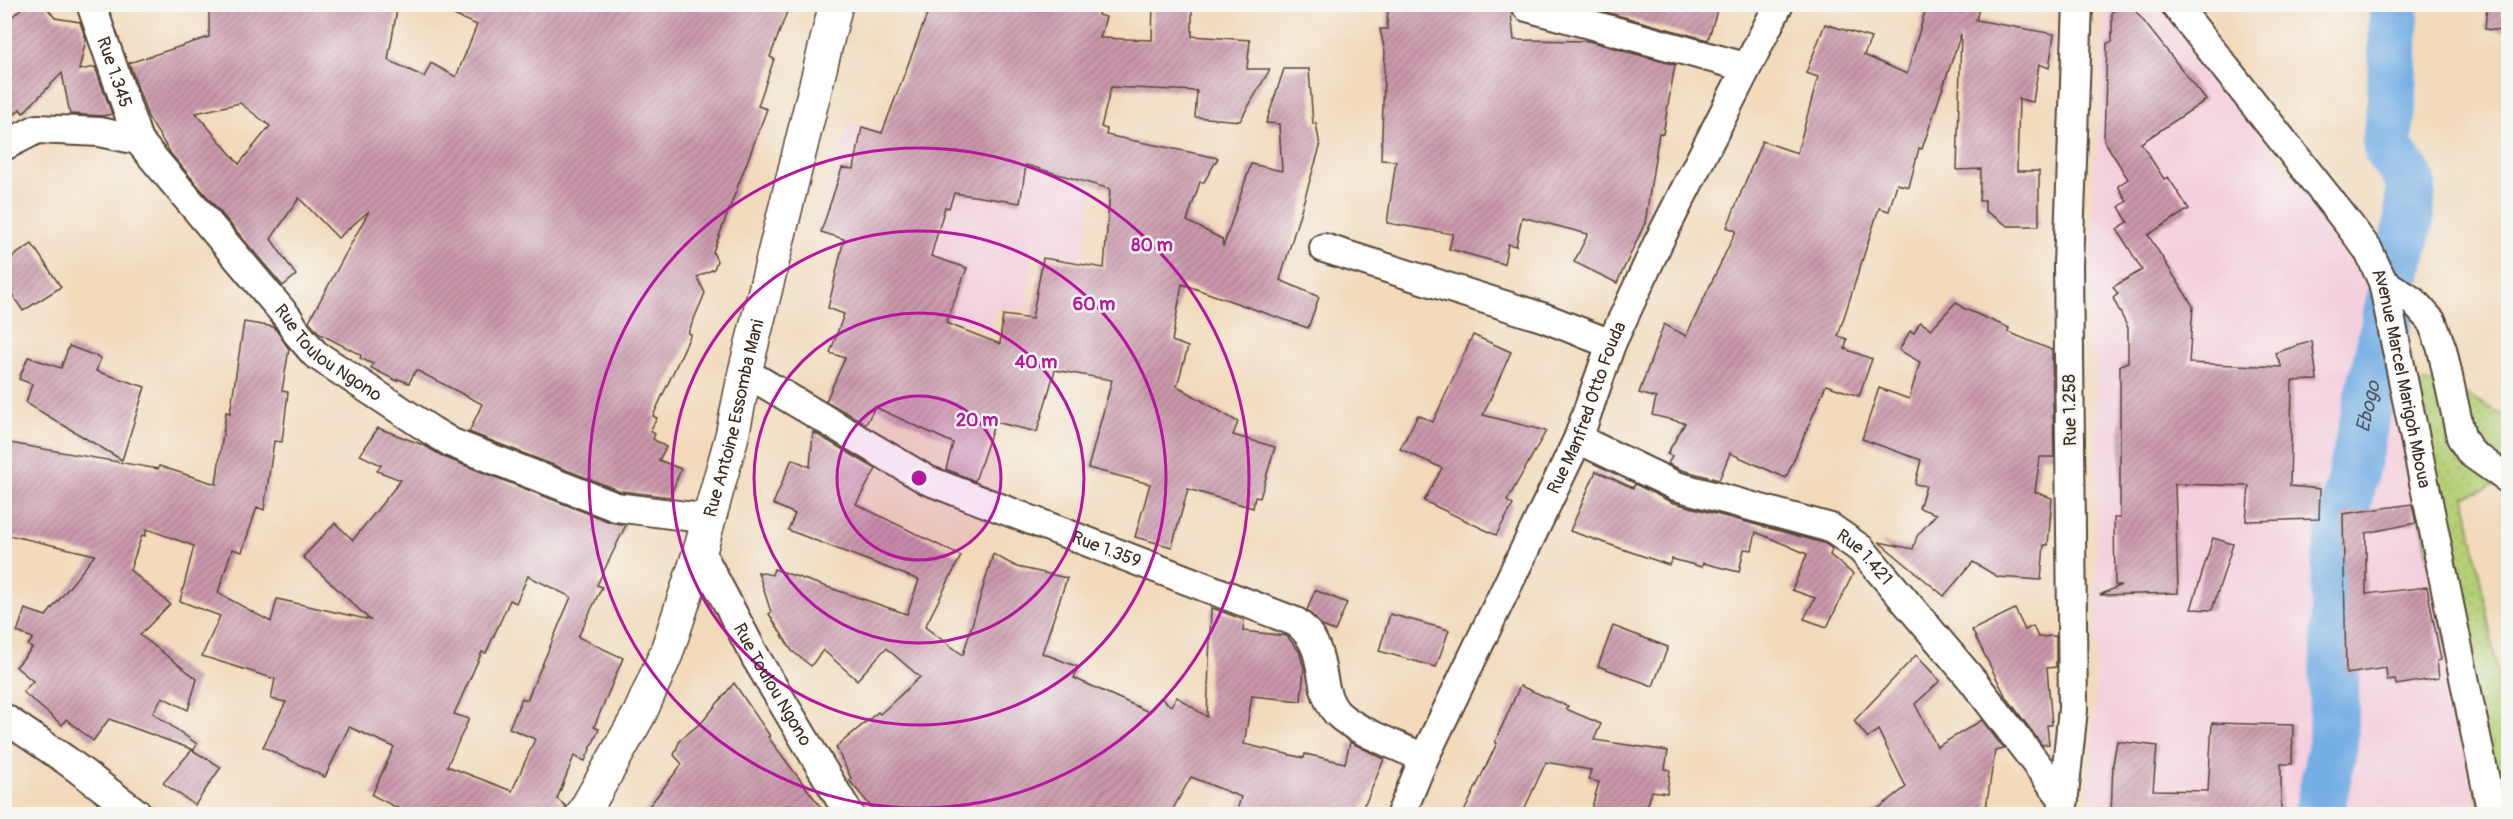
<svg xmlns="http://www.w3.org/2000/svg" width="2513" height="819" font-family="Pangolin,sans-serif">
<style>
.built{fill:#f4cfdd}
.grass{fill:url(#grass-dots);stroke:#787c4a;stroke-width:1.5}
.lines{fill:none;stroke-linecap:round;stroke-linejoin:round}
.river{stroke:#74aee4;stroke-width:50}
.building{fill:url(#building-hatch);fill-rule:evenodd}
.minor-casing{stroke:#564436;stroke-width:32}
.major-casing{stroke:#564436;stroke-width:36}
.minor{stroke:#fff;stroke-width:28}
.major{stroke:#fff;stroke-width:33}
.ring{fill:none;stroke:#b5179e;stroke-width:3}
.labels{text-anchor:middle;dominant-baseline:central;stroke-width:5;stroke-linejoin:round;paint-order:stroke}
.street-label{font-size:18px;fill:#3b2a1e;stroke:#f6f6f2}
.water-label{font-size:20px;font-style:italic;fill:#4f5863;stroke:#f6f6f2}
.centre{fill:#b5179e;stroke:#f6f6f2;stroke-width:3}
.ring-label{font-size:18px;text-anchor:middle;font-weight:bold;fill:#b5179e;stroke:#f6f6f2;stroke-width:5;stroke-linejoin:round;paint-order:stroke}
</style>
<defs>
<pattern id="grass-dots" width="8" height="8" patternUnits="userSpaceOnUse" patternTransform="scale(1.5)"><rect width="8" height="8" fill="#b4cf75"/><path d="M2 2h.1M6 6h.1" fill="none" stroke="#9cb265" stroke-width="1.8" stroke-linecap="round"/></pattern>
<pattern id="building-hatch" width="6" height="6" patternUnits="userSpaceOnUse" patternTransform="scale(1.5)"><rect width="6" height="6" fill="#ca98ac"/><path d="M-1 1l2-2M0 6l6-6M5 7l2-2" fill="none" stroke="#a57c8b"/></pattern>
</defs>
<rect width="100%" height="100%" fill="#f6f6f2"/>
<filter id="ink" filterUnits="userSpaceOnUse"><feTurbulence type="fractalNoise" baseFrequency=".0167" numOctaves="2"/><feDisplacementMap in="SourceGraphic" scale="12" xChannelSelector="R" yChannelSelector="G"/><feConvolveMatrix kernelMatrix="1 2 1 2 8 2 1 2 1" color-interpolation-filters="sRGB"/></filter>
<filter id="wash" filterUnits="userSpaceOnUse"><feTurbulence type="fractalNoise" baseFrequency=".008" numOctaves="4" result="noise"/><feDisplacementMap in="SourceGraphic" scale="24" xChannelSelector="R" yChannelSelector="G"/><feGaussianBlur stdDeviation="1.35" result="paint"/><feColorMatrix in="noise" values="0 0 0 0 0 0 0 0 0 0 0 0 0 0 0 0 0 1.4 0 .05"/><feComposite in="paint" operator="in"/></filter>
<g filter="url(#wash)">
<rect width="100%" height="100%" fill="#f2dabb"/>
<g class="built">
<polygon points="2105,5 2157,5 2182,31 2357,258 2378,290 2478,814 2088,814 2096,685 2096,374 2095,353 2091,352 2090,284 2093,165 2097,150"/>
<polygon points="849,122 968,147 1094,185 1082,262 1034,251 1028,310 996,308 991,331 911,306 916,272 818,233"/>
</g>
<polygon class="grass" points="2444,382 2508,418 2508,480 2465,497 2508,726 2508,814 2481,814 2393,384"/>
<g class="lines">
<path class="river" id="s1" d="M2319,814L2333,744L2337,560L2344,514L2409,218L2411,182L2408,175L2390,153L2387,142L2392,99L2394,4"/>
</g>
<g id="blocks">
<g class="building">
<polygon points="26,4 44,4 55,18 80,22 86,40 79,70 95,67 112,114 103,116 70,114 62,73 23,113 20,109 4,125 4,24"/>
<path d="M209,4H398L388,60L424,77L431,63L456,77L477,25L428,4H790L770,57L774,59L758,106L767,109L713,252L717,261L714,269L697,277L705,293L688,333L691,334L653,416L657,418L650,431L655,434L653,439L666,447L659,460L681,469L670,497L620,491L469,432L482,404L416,370L409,383L398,379L397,381L371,368L373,364L360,358L361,355L320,334L309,321L369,211L338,238L299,198L271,239L296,275L283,286L171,154L148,117L129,63L209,37ZM240,103L270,126L239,164L196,113Z"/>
<path d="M931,4H1101L1098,15L1106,17L1100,38L1152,40L1153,4H1192V36L1250,40L1247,69H1270L1240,121L1195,117L1197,91L1111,87L1101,127L1107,129L1106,135L1218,158L1204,182H1200L1187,221L1222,239L1223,247L1251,164L1282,171L1279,124L1266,123L1284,69H1309L1313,124L1316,123L1320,147L1280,280L1319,297L1308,328L1182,284L1172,341L1188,347L1177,386L1238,422L1233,435L1275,447L1260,498L1255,497L1253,508L1188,489L1172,547L1135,537L1150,484L1088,468L1112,380L1055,370L1037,432L995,422L975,481L946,469L953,443L875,407L866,424L826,401L845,358L830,353L844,314L828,308L844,239L821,232L842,168L854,169L862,127L882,133ZM1026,165L1110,189L1104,268L1043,258L1032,319L1003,315L1000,344L946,323L967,268L931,256L945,207L949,208L954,193L1020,203Z"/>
<polygon points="1388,4 1434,4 1434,11 1475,10 1475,4 1510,4 1514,40 1589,41 1675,65 1663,134 1659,133 1645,223 1617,283 1574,262 1588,234 1522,217 1516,246 1508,244 1504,264 1449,249 1453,234 1387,223 1396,161 1381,160 1385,52 1380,29 1387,29"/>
<polygon points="1592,4 1719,4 1708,40 1591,8"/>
<polygon points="1927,4 1980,4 1976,20 2054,34 2049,68 2039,64 2033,102 2019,99 2017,171 2039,171 2039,226 2008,226 1985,211 1985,200 1979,201 1981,169 1957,170 1961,34 1922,149 1919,148 1909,187 1897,184 1889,211 1879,208 1838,336 1847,339 1845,349 1872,359 1859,396 1826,385 1786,478 1730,453 1719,480 1682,470 1668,464 1672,456 1667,454 1685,423 1652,415 1656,398 1639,393 1664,324 1686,336 1736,231 1727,227 1762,141 1797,153 1818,77 1806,73 1825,24 1871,38 1864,55 1907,74"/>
<polygon points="2123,4 2130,4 2206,100 2141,143 2164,179 2168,177 2189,209 2148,235 2193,306 2189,363 2282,367 2275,353 2312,341 2317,380 2292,381 2290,486 2320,489 2319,519 2246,521 2249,486 2175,484 2178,593 2100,595 2121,585 2115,585 2114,518 2120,518 2120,365 2128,362 2128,328 2113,298 2118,294 2113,287 2142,270 2117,229 2128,222 2119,207 2127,201 2118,186 2128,179 2104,140 2107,43 2112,42 2112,12"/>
<polygon points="2487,4 2508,7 2508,32 2485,29"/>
<polygon points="32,244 61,287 23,311 4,282 4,262"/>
<polygon points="1956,302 1963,308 2009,328 2008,332 2052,350 2054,457 2040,457 2035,492 2052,498 2048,545 2044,545 2041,580 1998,577 1973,562 1944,596 1879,542 1913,549 1917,536 1936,514 1919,508 1926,486 1915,484 1921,460 1862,439 1879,388 1909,399 1920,362 1899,350 1910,331 1914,333 1920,322 1931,329"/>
<path d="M244,322L274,327L289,349L282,391L288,392L282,442L274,441L264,510L257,507L242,552L232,549L218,593L271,622L277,599L370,620L303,557L335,523L353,540L401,480L377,471L381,465L360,455L378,428L423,445L446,458L610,522L626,525L597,585L602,587L578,637L623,658L594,727L599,729L585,761L574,756L557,799L566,806L564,814H409L372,795L394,747L349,727L325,777L263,747L286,702L271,699L275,679L202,656L220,616L180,601L194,546L147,529L145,536L142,535L130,570L170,604L140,635L197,679L188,710L162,697L153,713L197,744L194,750L109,719L93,741L66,719L62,725L23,692L33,681L16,667L32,648L28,645L33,638L17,632L25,609L46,616L95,555L4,534V476L10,443L158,469L159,466L216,484L226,412L230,413ZM528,576L571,597L527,700L522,698L509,728L535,739L512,791L447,766L469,719L454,714L482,652L486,653L510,600L516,603Z"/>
<polygon points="1473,335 1511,352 1483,415 1546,431 1507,501 1513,505 1496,535 1424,501 1442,468 1400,449 1418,415 1433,422"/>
<polygon points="69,346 101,358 96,371 145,387 122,460 26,403 32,384 19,379 28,357 61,368"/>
<polygon points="813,432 876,469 856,504 961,556 925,627 963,655 993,554 1017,567 1067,578 1042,653 1078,667 1074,678 1149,712 1161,698 1171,706 1177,697 1207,717 1211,608 1215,609 1244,620 1243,631 1287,636 1299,651 1304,668 1301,701 1252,696 1244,744 1304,758 1305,754 1345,763 1350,742 1384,759 1367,800 1358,814 1236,814 1241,797 1191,777 1170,814 877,814 849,780 851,778 836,747 878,712 880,714 920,677 886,648 857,680 823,650 811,666 792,651 769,614 771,612 758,572 772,575 774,569 907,614 919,580 788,530 795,514 773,504 792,459 810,467"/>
<polygon points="1596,471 1633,488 1635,484 1671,502 1824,543 1832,549 1830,555 1853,574 1827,627 1804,619 1815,598 1792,590 1807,554 1756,532 1752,550 1744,549 1739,572 1703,563 1702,567 1672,559 1669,565 1570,531"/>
<polygon points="2412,504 2416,523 2366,533 2366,594 2427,587 2441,660 2437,661 2439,678 2396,685 2395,679 2387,680 2386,668 2346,674 2343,514"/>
<polygon points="2213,538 2233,544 2212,610 2191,609"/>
<polygon points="1315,590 1347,603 1335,631 1322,626 1307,610"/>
<polygon points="2015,609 2025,630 2033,626 2038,637 2056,636 2056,667 2047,668 2052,725 2047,725 2049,744 2042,745 2005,695 1972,630"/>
<polygon points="1390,614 1449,630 1436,667 1379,651"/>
<polygon points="1613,626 1668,647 1653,686 1598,666"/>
<polygon points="1916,655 1940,681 1915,704 1937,747 1982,720 2004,749 1995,751 1985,814 1871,814 1906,787 1878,730 1868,738 1854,721"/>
<polygon points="734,683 770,736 768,737 826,814 643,814 682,764 674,755 680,740 703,721"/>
<polygon points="1520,686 1568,706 1566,709 1601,724 1594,740 1668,751 1665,769 1670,770 1667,793 1652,791 1645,814 1590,814 1599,782 1588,780 1591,770 1546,762 1522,814 1463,814 1497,743 1495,742"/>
<polygon points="2212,723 2293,725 2292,764 2281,764 2281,814 2111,814 2113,764 2117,741 2157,746 2153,790 2208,791"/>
<polygon points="192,750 221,767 195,805 163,783"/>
</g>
</g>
</g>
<g filter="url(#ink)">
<use href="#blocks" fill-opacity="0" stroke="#564436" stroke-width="1.5"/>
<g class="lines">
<g class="minor-casing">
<g id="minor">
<path id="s2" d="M91,4L138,140"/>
<path id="s3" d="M2175,4L2347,222L2368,250L2383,282L2492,814"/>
<polyline points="1527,7 1745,67"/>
<path id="s4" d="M4,146L37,129L100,132L138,140L288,318L297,333L315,354L432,431L452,443L616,507L709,519"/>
<polyline points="1324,248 1545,318 1611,344"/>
<polyline points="2383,282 2414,302 2432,322 2442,349 2461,437 2471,453 2508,479"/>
<path id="s5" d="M745,372L927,480L1296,622C1331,648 1314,687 1337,713C1353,730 1401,747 1424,758"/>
<path id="s6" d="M1578,439L1676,486L1831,528L1861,549L1973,681L2064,800"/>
<path id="s7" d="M700,551L756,658L849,814"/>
<polyline points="4,718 66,760 138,814"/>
<path id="s8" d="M1401,814L1424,758L1578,439L1611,344L1658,243L1779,4"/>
<polyline points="2062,814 2073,709 2068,265 2078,4"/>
</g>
</g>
<g class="major-casing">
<g id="major">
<path id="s9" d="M583,814L640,713L666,654L700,551L732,436L745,372L836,4"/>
</g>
</g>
<use href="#minor" class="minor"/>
<use href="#major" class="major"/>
</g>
</g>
<circle cx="919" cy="478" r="82" fill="#b5179e" fill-opacity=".12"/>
<g class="ring">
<circle cx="919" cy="478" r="82"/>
<circle cx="919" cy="478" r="165"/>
<circle cx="919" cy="478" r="247"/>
<circle cx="919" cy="478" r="330"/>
</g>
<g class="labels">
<g class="street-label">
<text stroke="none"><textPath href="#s2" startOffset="72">Rue 1.345</textPath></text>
<text stroke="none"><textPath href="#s4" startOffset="426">Rue Toulou Ngono</textPath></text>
<text stroke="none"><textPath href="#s3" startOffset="446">Avenue Marcel Marigoh Mboua</textPath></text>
<text stroke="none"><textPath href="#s8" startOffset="447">Rue Manfred Otto Fouda</textPath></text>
<text transform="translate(2070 410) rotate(-91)">Rue 1.258</text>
<text stroke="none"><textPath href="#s9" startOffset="426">Rue Antoine Essomba Mani</textPath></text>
<text stroke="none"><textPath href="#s5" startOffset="404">Rue 1.359</textPath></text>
<text stroke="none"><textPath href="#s6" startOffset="314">Rue 1.421</textPath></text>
<text stroke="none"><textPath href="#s7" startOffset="152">Rue Toulou Ngono</textPath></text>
</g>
<g class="water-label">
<text stroke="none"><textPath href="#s1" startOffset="412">Ebogo</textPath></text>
</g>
</g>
<circle cx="919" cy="478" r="9" class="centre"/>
<g class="ring-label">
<text x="1152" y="251">80 m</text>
<text x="1094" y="310">60 m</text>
<text x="1036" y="368">40 m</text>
<text x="977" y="426">20 m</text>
</g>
<rect width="2513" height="819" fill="none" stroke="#f6f6f2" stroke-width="24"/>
</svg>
